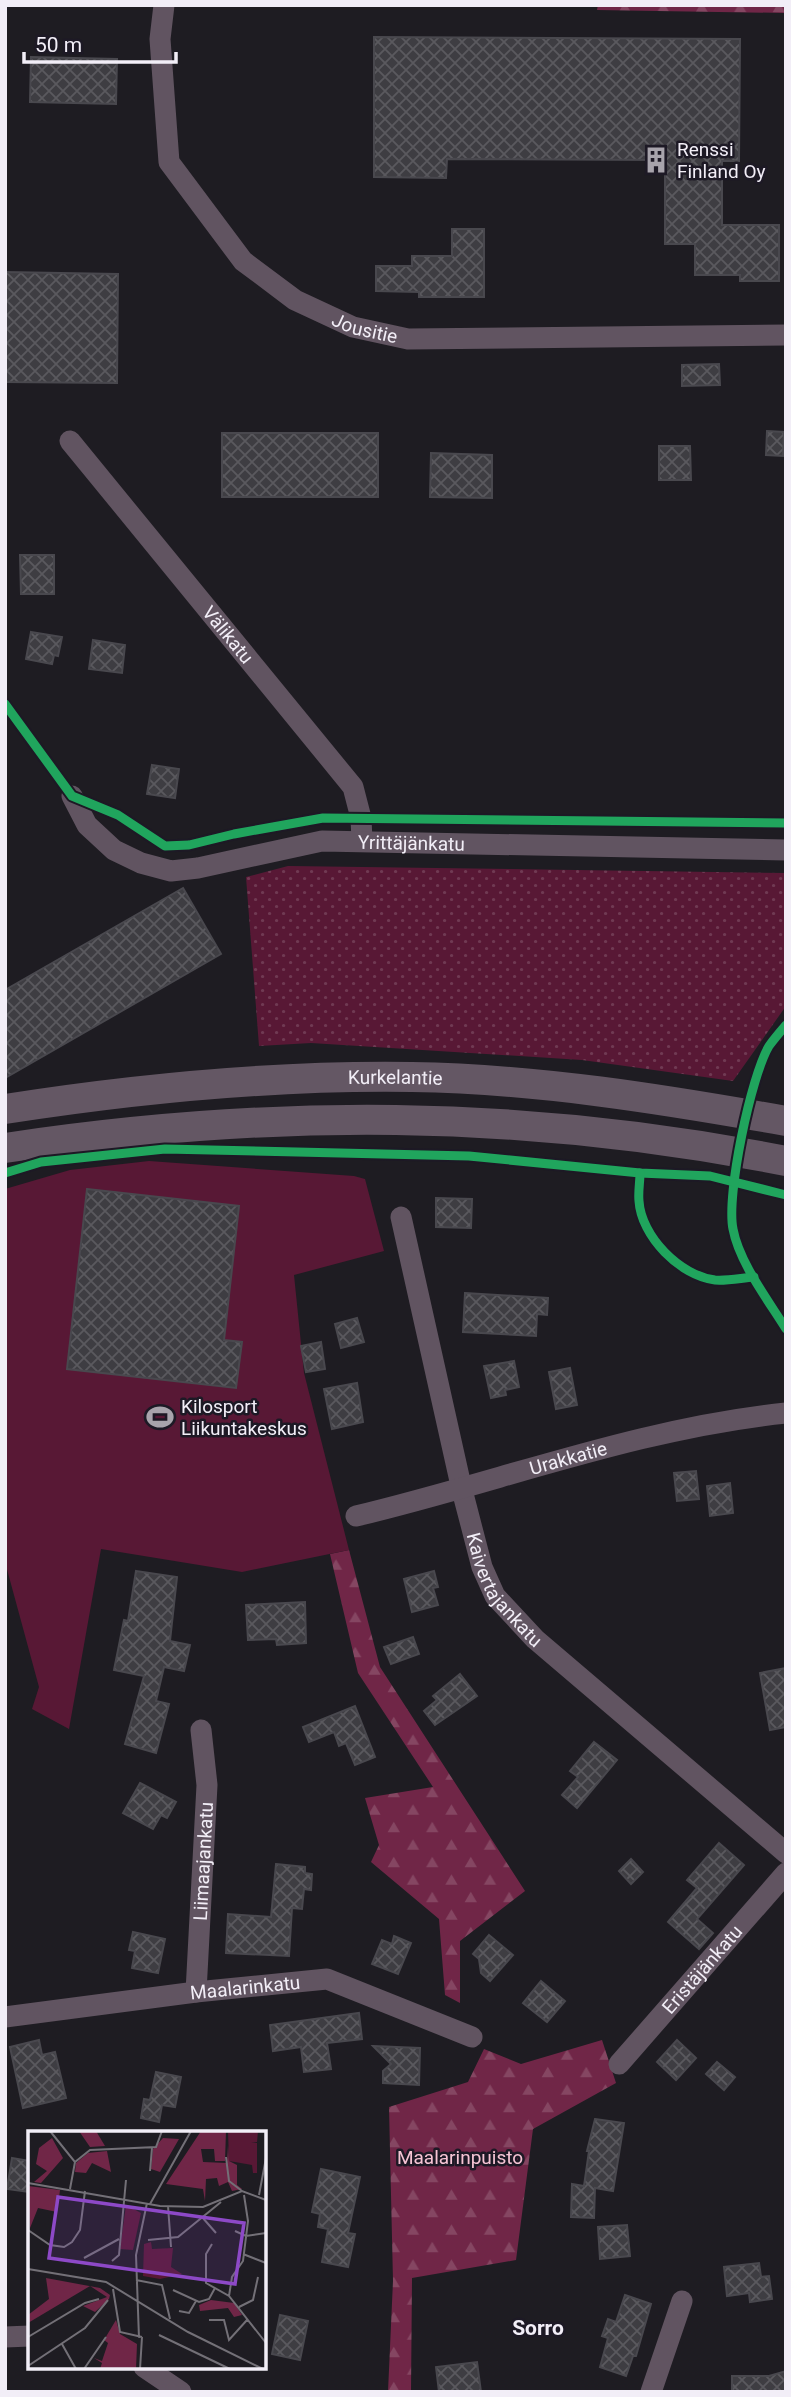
<svg xmlns="http://www.w3.org/2000/svg" width="791" height="2397" font-family="Roboto,sans-serif">
<style>
.grass{fill:url(#grass-dots)}
.forest{fill:url(#forest-firs)}
.park{fill:#581835}
.building{fill:url(#building-cross-hatch);stroke:#49484e;stroke-width:2}
.lines{fill:none;stroke-linecap:round;stroke-linejoin:round}
.street{stroke:#615461;stroke-width:21}
.secondary{stroke:#645764;stroke-width:30}
.cycleway-casing{stroke:#1d1925;stroke-width:13}
.cycleway{stroke:#20a55d;stroke-width:9}
.labels{text-anchor:middle;dominant-baseline:central;stroke-width:5;stroke-linejoin:round;paint-order:stroke}
.poi-label{font-size:19px;fill:#f2eef7;stroke:#1d1925;text-anchor:start}
.street-label{font-size:19px;fill:#f2eef7;stroke:#1d1925}
.park-label{font-size:19px;fill:#f6c4d4;stroke:#1d1925}
.neighbourhood-label{font-size:21px;font-weight:bold;fill:#f2eef7;stroke:#1d1925}
.inset-road{fill:none;stroke:#737077;stroke-width:2}
.view{fill:#8d49c7;fill-opacity:0.15;stroke:#8d49c7;stroke-width:3.5}
.inset-edge{fill:none;stroke:#f2eef7;stroke-width:3.5}
</style>
<defs>
<pattern id="grass-dots" width="8" height="8" patternUnits="userSpaceOnUse" patternTransform="scale(1.75)"><rect width="8" height="8" fill="#581835"/><path d="M2 2h.1M6 6h.1" fill="none" stroke="#703a53" stroke-width="1.8" stroke-linecap="round"/></pattern>
<pattern id="forest-firs" width="22" height="20" patternUnits="userSpaceOnUse" patternTransform="scale(1.75)"><rect width="22" height="20" fill="#702647"/><path d="M5 1l3.5 6h-7zM16 11l3.5 6h-7z" fill="#854662"/></pattern>
<pattern id="building-cross-hatch" width="8" height="8" patternUnits="userSpaceOnUse" patternTransform="scale(1.75)"><rect width="8" height="8" fill="#3e3d42"/><path d="M0 0l8 8M0 8l8-8" fill="none" stroke="#5a595e"/></pattern>
</defs>
<rect width="100%" height="100%" fill="#1e1c22"/>
<polygon class="grass" points="288,866 786,873 786,1006 733,1081 582,1060 311,1043 259,1046 246,877"/>
<g class="forest">
<polygon points="598,5 786,5 786,13 597,10"/>
<polygon points="349,1550 380,1667 525,1891 460,1941 460,2003 445,1995 439,1919 371,1862 379,1845 365,1798 433,1787 358,1673 330,1554"/>
<polygon points="602,2040 616,2083 533,2129 516,2260 412,2278 411,2392 388,2392 393,2281 389,2107 468,2082 484,2049 521,2064"/>
</g>
<polygon class="park" points="149,1161 354,1176 365,1179 384,1251 294,1275 304,1373 349,1550 242,1572 101,1549 69,1729 32,1709 39,1687 5,1562 5,1189 70,1170"/>
<g class="building">
<polygon points="374,37 740,39 739,161 722,161 722,225 779,225 779,281 740,281 740,275 695,275 695,244 665,244 665,160 447,159 446,178 374,177"/>
<polygon points="31,57 117,59 116,104 30,102"/>
<polygon points="452,229 484,229 484,297 419,297 419,292 376,291 376,266 412,266 412,256 452,256"/>
<polygon points="5,272 118,274 117,383 5,382"/>
<polygon points="719,364 720,385 682,386 682,365"/>
<polygon points="767,431 784,432 783,456 766,455"/>
<rect x="222" y="433" width="156" height="64"/>
<polygon points="659,446 690,446 691,480 659,480"/>
<polygon points="431,453 492,455 492,498 430,497"/>
<polygon points="20,555 54,555 54,594 21,594"/>
<polygon points="31,632 62,637 58,656 54,655 52,664 26,659"/>
<polygon points="93,640 125,645 122,673 89,669"/>
<polygon points="152,765 179,769 175,798 147,794"/>
<polygon points="183,888 221,954 5,1078 5,990"/>
<polygon points="87,1189 239,1206 224,1340 242,1342 236,1388 67,1369"/>
<polygon points="436,1198 472,1199 471,1228 436,1227"/>
<polygon points="465,1293 548,1298 547,1315 537,1314 536,1336 463,1332"/>
<polygon points="357,1318 364,1342 341,1348 335,1324"/>
<polygon points="321,1342 325,1369 306,1372 301,1346"/>
<polygon points="514,1361 519,1387 505,1390 506,1395 491,1398 484,1366"/>
<polygon points="570,1368 577,1405 556,1409 549,1372"/>
<polygon points="357,1383 363,1422 332,1429 324,1389"/>
<polygon points="696,1471 699,1499 677,1501 674,1473"/>
<polygon points="730,1483 733,1513 710,1516 707,1486"/>
<polygon points="136,1571 177,1577 170,1641 190,1645 184,1671 164,1667 156,1701 169,1704 156,1753 125,1744 144,1676 114,1670 124,1620 128,1621"/>
<polygon points="434,1571 438,1587 433,1588 438,1605 412,1612 404,1579"/>
<polygon points="305,1602 306,1643 277,1645 276,1639 248,1640 246,1605"/>
<polygon points="413,1637 419,1654 391,1664 384,1647"/>
<polygon points="786,1668 786,1727 770,1730 760,1673"/>
<polygon points="460,1674 477,1696 435,1725 424,1711 437,1700 433,1696"/>
<polygon points="355,1706 375,1757 355,1765 346,1743 339,1746 334,1732 309,1742 303,1727"/>
<polygon points="594,1742 617,1760 577,1808 562,1795 578,1777 570,1771"/>
<polygon points="140,1783 176,1802 167,1818 161,1815 153,1829 123,1813"/>
<polygon points="719,1843 744,1865 697,1919 713,1933 699,1949 668,1922 697,1888 687,1880"/>
<polygon points="631,1859 643,1872 631,1884 619,1871"/>
<polygon points="276,1864 305,1867 305,1873 312,1874 311,1890 304,1889 302,1909 292,1908 289,1956 226,1953 228,1914 271,1917"/>
<polygon points="133,1932 165,1939 158,1973 132,1968 135,1951 129,1950"/>
<polygon points="489,1935 513,1955 490,1981 481,1973 479,1959 473,1954"/>
<polygon points="394,1936 411,1943 398,1974 372,1964 382,1940 392,1944"/>
<polygon points="541,1981 565,2001 547,2022 523,2003"/>
<polygon points="359,2013 362,2039 327,2043 331,2069 304,2072 301,2047 273,2051 270,2025"/>
<polygon points="39,2040 42,2055 55,2052 66,2098 23,2108 10,2047"/>
<polygon points="677,2040 696,2058 676,2080 657,2062"/>
<polygon points="373,2046 420,2048 419,2085 383,2083 383,2071 391,2064"/>
<polygon points="717,2062 735,2077 724,2090 706,2074"/>
<polygon points="156,2072 181,2077 175,2107 162,2105 159,2122 141,2118 144,2099 150,2100"/>
<polygon points="595,2119 624,2123 613,2191 595,2188 594,2218 571,2217 572,2184 584,2186 589,2151 587,2151"/>
<polygon points="12,2158 30,2161 30,2192 7,2189"/>
<polygon points="321,2169 360,2177 348,2233 355,2234 348,2267 322,2262 328,2229 318,2227 320,2214 312,2212"/>
<polygon points="627,2225 630,2256 600,2259 598,2227"/>
<polygon points="759,2263 761,2277 769,2276 772,2299 750,2302 749,2293 727,2296 724,2267"/>
<polygon points="625,2295 651,2304 636,2356 633,2356 626,2376 600,2367 608,2338 602,2336 608,2319 616,2322"/>
<polygon points="280,2315 308,2321 300,2360 272,2354"/>
<polygon points="477,2362 481,2392 439,2392 436,2367"/>
<polygon points="786,2371 786,2392 732,2392 732,2376 769,2376"/>
</g>
<g class="lines">
<g class="street">
<path id="s1" d="M164,5L160,39L169,162L243,261L295,300L353,327L408,339L786,335"/>
<path id="s2" d="M70,441L353,787L361,818L362,841"/>
<path id="s3" d="M72,796L87,825L114,850L141,863L171,871L198,868L322,841L786,850"/>
<path id="s4" d="M401,1217L462,1490L482,1567L495,1596L535,1639L786,1853"/>
<path id="s5" d="M356,1516C499,1482 639,1428 786,1413"/>
<path id="s6" d="M196,1992L207,1785L201,1730"/>
<path id="s7" d="M5,2017L196,1992L327,1979L472,2037"/>
<path id="s8" d="M619,2064L786,1873"/>
<polyline points="5,2337 30,2336"/>
<polyline points="144,2367 181,2392"/>
<polyline points="651,2392 682,2301"/>
</g>
<g class="secondary">
<path id="s9" d="M5,1109C140,1088 276,1075 412,1077C538,1079 662,1099 786,1121"/>
<path d="M5,1148C270,1108 522,1109 786,1161"/>
</g>
<g class="cycleway-casing">
<g id="cycleway">
<polyline points="5,704 72,796 118,815 165,846 189,845 234,834 323,818 786,823"/>
<path d="M786,1025C780,1032 774,1039 769,1046C751,1076 726,1195 733,1229C739,1262 768,1300 786,1329"/>
<polyline points="5,1173 41,1162 165,1149 469,1156 640,1173 710,1176 786,1195"/>
<path d="M640,1173C640,1182 638,1192 639,1201C641,1236 680,1276 715,1280C727,1281 741,1278 754,1277"/>
</g>
</g>
<use href="#cycleway" class="cycleway"/>
</g>
<defs>
<g id="building-bare" transform="scale(2.1)"><path d="M-4-6H4V6H1V3H-1V6H-4ZM-2.5-4.3h1.7v1.8h-1.7ZM.8-4.3h1.7v1.8H.8ZM-2.5-1h1.7V.8h-1.7ZM.8-1h1.7V.8H.8Z" fill="#a8a4ac" stroke="#1d1925" stroke-width="2.5" paint-order="stroke"/></g>
<g id="stadium-bare" transform="scale(2.1)"><path d="M0-5a6.5 5 0 1 0 0 10a6.5 5 0 1 0 0-10ZM-3.5-1.8h7v3.6h-7Z" fill="#a8a4ac" stroke="#1d1925" stroke-width="2.5" paint-order="stroke"/></g>
</defs>
<g fill-rule="evenodd">
<use href="#building-bare" x="656" y="160"/>
<use href="#stadium-bare" x="160" y="1417"/>
</g>
<g class="labels">
<g class="poi-label">
<text x="677" y="149">Renssi<tspan x="677" dy="22">Finland Oy</tspan></text>
<text x="181" y="1406">Kilosport<tspan x="181" dy="22">Liikuntakeskus</tspan></text>
</g>
<g class="street-label">
<text stroke="none"><textPath href="#s1" startOffset="422">Jousitie</textPath></text>
<text stroke="none"><textPath href="#s2" startOffset="250">Välikatu</textPath></text>
<text stroke="none"><textPath href="#s3" startOffset="374">Yrittäjänkatu</textPath></text>
<text stroke="none"><textPath href="#s9" startOffset="392">Kurkelantie</textPath></text>
<text stroke="none"><textPath href="#s5" startOffset="220">Urakkatie</textPath></text>
<text stroke="none"><textPath href="#s4" startOffset="390">Kaivertajankatu</textPath></text>
<text stroke="none"><textPath href="#s6" startOffset="131">Liimaajankatu</textPath></text>
<text stroke="none"><textPath href="#s8" startOffset="126">Eristäjänkatu</textPath></text>
<text stroke="none"><textPath href="#s7" startOffset="242">Maalarinkatu</textPath></text>
</g>
<g class="park-label">
<text x="460" y="2157">Maalarinpuisto</text>
</g>
<g class="neighbourhood-label">
<text x="538" y="2328">Sorro</text>
</g>
</g>
<g transform="translate(28 2131)">
<rect width="238" height="238" fill="#1e1c22"/>
<path d="M200,0H230L229,11L223,12H229V42H225L224,34L201,30ZM98,74L113,82L105,119L92,118Z" fill="#581835"/>
<path d="M51,0H68L77,15L62,16ZM173,0H198L197,30H187L186,18H173L175,31L199,32L200,14L201,30L209,34V54L214,58L204,60L200,51L191,55L189,47L178,48L177,70L175,58L138,53ZM24,7L35,27L13,52L6,51L19,40L8,33L11,17ZM135,7L151,8L132,41L123,38L125,18ZM79,20L83,41L64,32L58,42L47,41L48,32L60,22ZM0,55L32,59L29,81L10,77L2,97ZM18,147L72,157L82,164L81,168L67,181L55,175L79,166L62,155L0,192V184L21,168ZM183,169L206,172L214,184L206,186L200,177L172,180L171,174ZM88,189L92,203L109,213L108,238H72L74,232L66,227L74,230L80,212L76,209Z" fill="#702647"/>
<path d="M123,111L124,118L145,117L143,136L154,143L132,148L115,145L116,113Z" fill="#581835"/>
<path class="inset-road" d="M22,0L47,31L42,58M198,26L201,50L214,60M47,31L62,19L128,16L134,0M122,40L124,17M0,52L132,75L175,76L214,60L238,69M231,64L238,27M122,73L163,0M140,75L143,116M174,86L188,102M0,99L22,114L36,116L44,111L52,99L57,60M207,100L218,105L238,102M120,109L150,106L193,71M184,113L178,123V152L201,165L238,212M215,123L238,132M56,127L91,108M84,130L91,124L98,49M0,138L78,151L160,201L235,238M108,149L134,154L142,188M85,158L92,201L114,206M145,159L171,171L181,168L187,157M201,165L204,146L215,130L220,90L216,64M211,176L225,169L230,146M151,180L161,182L168,170M181,189H196L201,209L219,189M131,204L202,238M0,206L57,172L71,168M111,207L108,124L119,72M34,213L48,238M0,235L57,197L80,169M56,238L78,206M112,238L114,206"/>
<path class="view" d="M30,66L216,92L207,153L21,127Z"/>
<rect width="238" height="238" class="inset-edge"/>
</g>
<rect width="791" height="2397" fill="none" stroke="#f2eef7" stroke-width="14"/>
<path d="M24 52v10h152v-10" fill="none" stroke="#f2eef7" stroke-width="3.5"/>
<text x="35" y="52" font-size="21" fill="#f2eef7" stroke="#1d1925" stroke-width="5" paint-order="stroke">50 m</text>
</svg>
